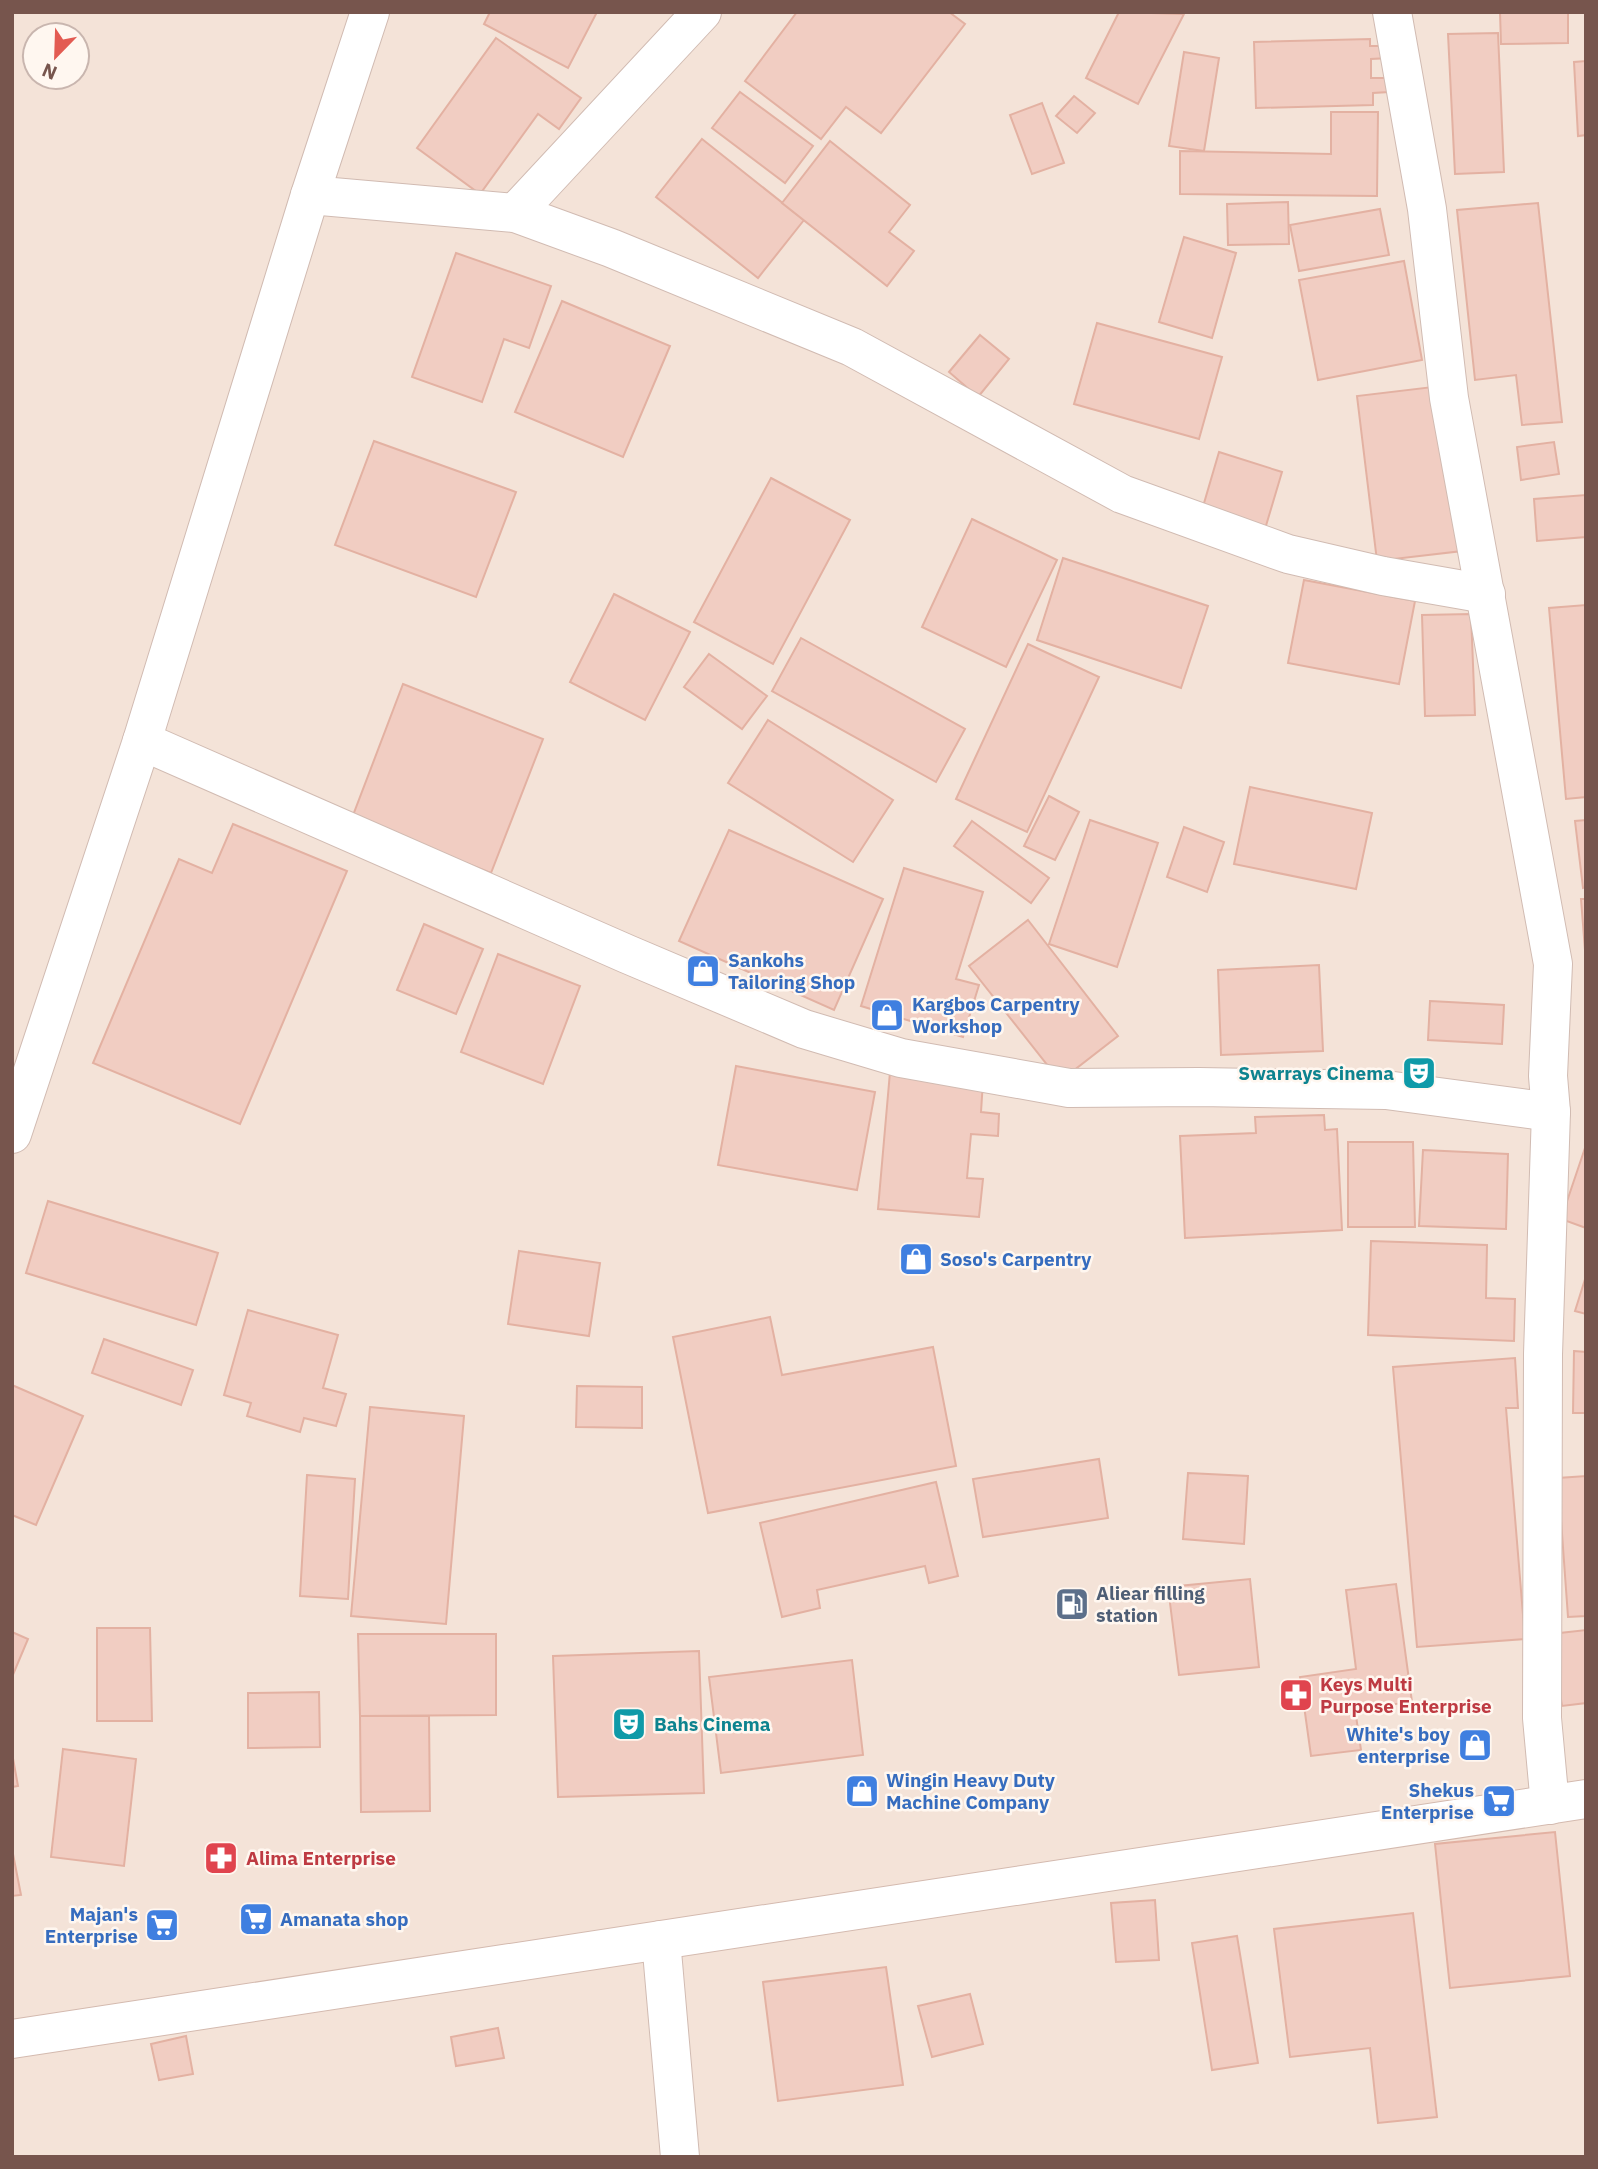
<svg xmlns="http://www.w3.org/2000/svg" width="1598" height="2169" font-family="'IBM Plex Sans',sans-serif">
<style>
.residential{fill:#f4e3d8;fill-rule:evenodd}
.building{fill:#f1cdc2;stroke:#e3b1a2;stroke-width:2}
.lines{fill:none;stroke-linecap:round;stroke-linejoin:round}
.minor-casing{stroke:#d1bbb2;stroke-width:40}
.secondary-casing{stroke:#d4baaf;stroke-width:40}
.minor{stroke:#fff;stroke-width:38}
.secondary{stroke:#fff;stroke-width:38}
.labels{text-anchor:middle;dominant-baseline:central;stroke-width:5;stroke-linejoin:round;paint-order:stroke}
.shop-label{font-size:19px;font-weight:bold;fill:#366cbe;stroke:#fff7f0;text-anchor:start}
.culture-label{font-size:19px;font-weight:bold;fill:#0d838f;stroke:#fff7f0;text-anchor:end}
.service-label{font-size:19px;font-weight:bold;fill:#4e5e75;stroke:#fff7f0;text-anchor:start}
.health-label{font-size:19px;font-weight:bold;fill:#be3a42;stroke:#fff7f0;text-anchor:start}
</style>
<rect width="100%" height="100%" fill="#fcf2ea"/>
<path class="residential" d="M12,12H1586V2157H12ZM35,35H77V77H35Z"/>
<g class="building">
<polygon points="490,12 597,12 568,68 484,24"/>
<polygon points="797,12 949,12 965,24 881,133 846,107 821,139 745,81"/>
<polygon points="1119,12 1184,14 1138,104 1086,78"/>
<polygon points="1500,12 1568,12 1568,43 1501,44"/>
<polygon points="1498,33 1504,172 1455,174 1448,34"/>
<polygon points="496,38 581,98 559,129 538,114 480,194 417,148"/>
<polygon points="1370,39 1370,46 1390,46 1390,58 1371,59 1371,78 1389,78 1389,92 1373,93 1373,105 1256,108 1254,42"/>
<polygon points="1184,52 1219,58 1204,151 1169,146"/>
<polygon points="1586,61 1586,135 1578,136 1574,62"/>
<polygon points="740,92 813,146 785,183 712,128"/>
<polygon points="1074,96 1095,113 1077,133 1056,116"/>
<polygon points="1042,103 1064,163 1032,174 1010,115"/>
<polygon points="1331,112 1378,112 1377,196 1180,194 1180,151 1331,154"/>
<polygon points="702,139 804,220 758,278 656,197"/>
<polygon points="830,141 910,205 889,232 914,251 887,286 782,203"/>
<polygon points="1288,202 1289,244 1228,245 1227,204"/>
<polygon points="1538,203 1562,422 1522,425 1516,375 1475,380 1457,210"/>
<polygon points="1380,209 1389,255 1299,271 1290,225"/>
<polygon points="1184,237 1236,253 1212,338 1159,322"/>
<polygon points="456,253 551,286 529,348 504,339 482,402 412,377"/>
<polygon points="1404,261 1422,360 1318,380 1299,280"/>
<polygon points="562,301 670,346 623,457 515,412"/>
<polygon points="1097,323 1222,357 1199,439 1074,404"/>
<polygon points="980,335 1009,359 978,397 949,372"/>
<polygon points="1441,386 1462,551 1377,561 1357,396"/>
<polygon points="374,441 516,492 476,597 335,545"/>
<polygon points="1554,442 1559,474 1521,480 1517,447"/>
<polygon points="1219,452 1282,472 1265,529 1202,510"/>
<polygon points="771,478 850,520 773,664 694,622"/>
<polygon points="1586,495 1586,537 1537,541 1534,499"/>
<polygon points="972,519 1057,560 1006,667 922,627"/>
<polygon points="1063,558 1208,606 1181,688 1037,640"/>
<polygon points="1304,580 1415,601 1399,684 1288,663"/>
<polygon points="614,594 690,632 645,720 570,682"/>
<polygon points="1586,605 1586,797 1566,799 1549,608"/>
<polygon points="1471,614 1475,715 1425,716 1422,615"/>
<polygon points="801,638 965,729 936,782 772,691"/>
<polygon points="1028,644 1099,677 1027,832 956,799"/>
<polygon points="709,654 767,696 742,729 684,687"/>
<polygon points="403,684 543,739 491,873 352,818"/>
<polygon points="768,720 893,800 853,862 728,783"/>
<polygon points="1250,787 1372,813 1356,889 1234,864"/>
<polygon points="1049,796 1079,812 1055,860 1024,846"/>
<polygon points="1090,820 1158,843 1117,967 1049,944"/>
<polygon points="1586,820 1586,887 1583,888 1575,821"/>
<polygon points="972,821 1049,878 1031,903 954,846"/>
<polygon points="233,824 347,871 240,1124 93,1063 179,859 212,873"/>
<polygon points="1184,827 1224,842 1207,892 1167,877"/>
<polygon points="729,830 883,899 834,1010 679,941"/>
<polygon points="904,868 983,892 956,979 979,985 963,1037 861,1006"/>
<polygon points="1581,899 1586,899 1586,963"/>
<polygon points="1028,920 1118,1036 1060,1081 969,966"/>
<polygon points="424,924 483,949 456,1014 397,990"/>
<polygon points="498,954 580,986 543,1084 461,1052"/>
<polygon points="1319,965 1323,1051 1221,1055 1218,970"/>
<polygon points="1430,1001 1504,1005 1502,1044 1428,1040"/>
<polygon points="736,1066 875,1092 857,1190 718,1165"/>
<polygon points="890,1072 983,1081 981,1112 999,1114 998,1136 971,1134 967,1178 983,1179 979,1217 878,1209"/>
<polygon points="1324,1115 1325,1130 1337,1129 1342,1230 1185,1238 1180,1136 1256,1133 1255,1117"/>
<polygon points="1348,1142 1413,1142 1415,1227 1348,1227"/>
<polygon points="1586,1145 1586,1228 1561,1219"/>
<polygon points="1423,1150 1508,1154 1506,1229 1419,1226"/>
<polygon points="48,1201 218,1253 196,1325 26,1273"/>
<polygon points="1371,1241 1487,1245 1486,1298 1515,1299 1514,1341 1368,1335"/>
<polygon points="519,1251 600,1263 589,1336 508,1324"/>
<polygon points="1586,1276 1586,1314 1575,1311"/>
<polygon points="248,1310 338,1335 323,1388 346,1394 336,1426 304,1418 300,1432 247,1416 251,1403 224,1395"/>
<polygon points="770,1317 782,1375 933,1347 956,1466 708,1513 673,1337"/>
<polygon points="104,1339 193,1370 181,1405 92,1373"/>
<polygon points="1574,1351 1586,1352 1586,1413 1573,1413"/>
<polygon points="1515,1358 1518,1408 1506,1408 1525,1639 1417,1647 1393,1367"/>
<polygon points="12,1385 83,1416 36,1525 12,1515"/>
<polygon points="577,1386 642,1387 642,1428 576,1427"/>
<polygon points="370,1407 464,1416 446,1624 351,1616"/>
<polygon points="1099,1459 1108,1518 983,1537 973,1479"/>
<polygon points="1188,1473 1248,1476 1244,1544 1183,1539"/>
<polygon points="307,1475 355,1479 348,1599 300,1596"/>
<polygon points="1586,1476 1586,1616 1568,1617 1558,1478"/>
<polygon points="936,1482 958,1576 929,1583 925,1566 817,1590 820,1608 782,1617 760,1523"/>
<polygon points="1250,1579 1259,1667 1179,1675 1168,1587"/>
<polygon points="1396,1584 1412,1702 1355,1709 1361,1750 1311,1756 1300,1677 1356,1669 1346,1590"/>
<polygon points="97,1628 150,1628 152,1721 97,1721"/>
<polygon points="1586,1630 1586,1703 1562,1706 1551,1634"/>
<polygon points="12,1632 28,1639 12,1677"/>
<polygon points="358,1634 496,1634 496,1715 360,1716"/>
<polygon points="699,1651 704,1793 558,1797 553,1656"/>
<polygon points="852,1660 863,1755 721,1773 709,1677"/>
<polygon points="319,1692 320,1747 248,1748 248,1693"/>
<polygon points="360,1716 429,1716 430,1811 361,1812"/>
<polygon points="63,1749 136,1759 124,1866 51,1857"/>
<polygon points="12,1753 18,1786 12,1787"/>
<polygon points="1555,1832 1570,1976 1450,1988 1435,1844"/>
<polygon points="12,1849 21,1895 12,1896"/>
<polygon points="1155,1900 1159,1960 1116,1962 1111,1903"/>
<polygon points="1413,1913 1437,2117 1378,2123 1370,2048 1290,2057 1274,1929"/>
<polygon points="1237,1936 1258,2063 1212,2070 1192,1943"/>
<polygon points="886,1967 903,2085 778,2101 763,1982"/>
<polygon points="970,1994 983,2044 932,2057 918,2006"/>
<polygon points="498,2028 504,2058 456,2066 451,2037"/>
<polygon points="186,2036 193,2074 159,2080 151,2044"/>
</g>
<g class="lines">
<g class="minor-casing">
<g id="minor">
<polyline points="1392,12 1427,209 1449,398 1553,964 1548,1076 1551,1112 1543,1354 1542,1718 1550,1805"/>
<polyline points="310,195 515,213 611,248 852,347 1122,494 1288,554 1383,576 1486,594"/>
<polyline points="515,213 702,12"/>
<polyline points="142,741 627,954 804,1029 901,1058 1069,1088 1199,1087 1386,1090 1551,1112"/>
<polyline points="12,1134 142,741 310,195 370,12"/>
<polyline points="661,1940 680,2157"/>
</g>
</g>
<g class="secondary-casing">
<polyline id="secondary" points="12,2039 1586,1799"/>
</g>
<use href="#minor" class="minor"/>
<use href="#secondary" class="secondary"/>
</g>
<defs>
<g id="shop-square" transform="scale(1.75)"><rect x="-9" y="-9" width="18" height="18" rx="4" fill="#3f7fe0" stroke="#fff7f0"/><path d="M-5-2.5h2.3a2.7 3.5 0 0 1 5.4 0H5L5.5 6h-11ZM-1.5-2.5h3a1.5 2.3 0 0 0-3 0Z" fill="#fff"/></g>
<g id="theatre-square" transform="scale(1.75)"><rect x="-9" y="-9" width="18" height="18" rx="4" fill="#0f9aa8" stroke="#fff7f0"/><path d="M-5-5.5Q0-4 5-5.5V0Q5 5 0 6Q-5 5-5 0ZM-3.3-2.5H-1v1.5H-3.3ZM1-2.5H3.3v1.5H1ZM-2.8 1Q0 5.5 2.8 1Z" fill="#fff"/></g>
<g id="fuel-square" transform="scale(1.75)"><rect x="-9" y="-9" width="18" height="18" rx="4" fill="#5c6f8a" stroke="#fff7f0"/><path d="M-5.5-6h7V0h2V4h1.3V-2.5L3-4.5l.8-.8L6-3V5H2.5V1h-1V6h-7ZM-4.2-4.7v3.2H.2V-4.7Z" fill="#fff"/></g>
<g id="pharmacy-square" transform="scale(1.75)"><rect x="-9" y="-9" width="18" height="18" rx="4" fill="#e0444e" stroke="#fff7f0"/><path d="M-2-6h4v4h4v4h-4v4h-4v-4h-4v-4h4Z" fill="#fff"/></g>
<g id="supermarket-square" transform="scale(1.75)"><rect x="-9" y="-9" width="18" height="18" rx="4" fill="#3f7fe0" stroke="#fff7f0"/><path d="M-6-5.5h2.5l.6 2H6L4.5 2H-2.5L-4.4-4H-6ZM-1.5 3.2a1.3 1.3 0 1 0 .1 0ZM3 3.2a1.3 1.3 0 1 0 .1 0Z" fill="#fff"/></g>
</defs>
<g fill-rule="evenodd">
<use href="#shop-square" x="703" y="971"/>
<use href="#shop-square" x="887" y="1015"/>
<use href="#theatre-square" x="1419" y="1073"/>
<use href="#shop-square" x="916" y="1259"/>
<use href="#fuel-square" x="1072" y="1604"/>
<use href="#pharmacy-square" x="1296" y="1695"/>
<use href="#theatre-square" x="629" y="1724"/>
<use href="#shop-square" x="1475" y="1745"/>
<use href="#shop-square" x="862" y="1791"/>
<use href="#supermarket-square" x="1499" y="1801"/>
<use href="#pharmacy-square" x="221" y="1858"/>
<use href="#supermarket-square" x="256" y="1919"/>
<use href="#supermarket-square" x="162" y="1925"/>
</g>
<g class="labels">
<g class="shop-label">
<text x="728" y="960">Sankohs<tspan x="728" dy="22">Tailoring Shop</tspan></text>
<text x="912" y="1004">Kargbos Carpentry<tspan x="912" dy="22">Workshop</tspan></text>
<text x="940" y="1259">Soso's Carpentry</text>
<text x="1450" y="1734" text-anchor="end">White's boy<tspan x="1450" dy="22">enterprise</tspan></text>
<text x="886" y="1780">Wingin Heavy Duty<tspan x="886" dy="22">Machine Company</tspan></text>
<text x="1474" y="1790" text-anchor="end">Shekus<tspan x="1474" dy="22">Enterprise</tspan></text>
<text x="138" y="1914" text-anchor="end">Majan's<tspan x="138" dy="22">Enterprise</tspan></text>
<text x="280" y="1919">Amanata shop</text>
</g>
<g class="culture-label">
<text x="1394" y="1073">Swarrays Cinema</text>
<text x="654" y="1724" text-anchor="start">Bahs Cinema</text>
</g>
<g class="service-label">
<text x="1096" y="1593">Aliear filling<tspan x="1096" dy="22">station</tspan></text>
</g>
<g class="health-label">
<text x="1320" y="1684">Keys Multi<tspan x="1320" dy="22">Purpose Enterprise</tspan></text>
<text x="246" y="1858">Alima Enterprise</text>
</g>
</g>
<rect width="1598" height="2169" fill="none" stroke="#77554d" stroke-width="28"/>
<g transform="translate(56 56) rotate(203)"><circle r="33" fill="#fff7f0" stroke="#c9b6af" stroke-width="2"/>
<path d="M0-5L12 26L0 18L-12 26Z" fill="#e35b52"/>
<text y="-10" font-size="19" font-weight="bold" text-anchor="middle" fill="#77554d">N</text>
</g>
</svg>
